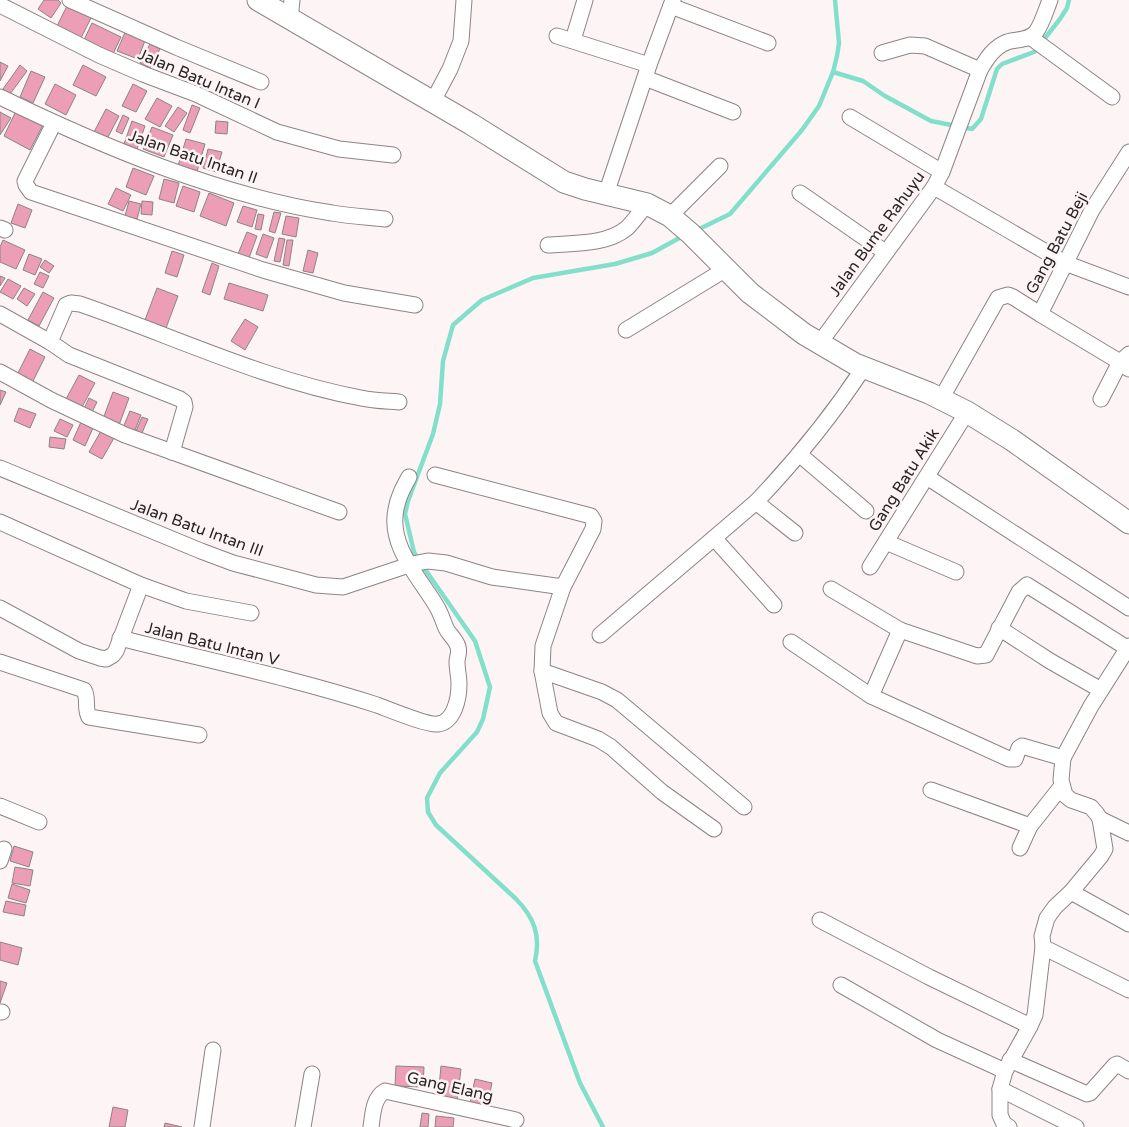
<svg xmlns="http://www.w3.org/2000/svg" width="1129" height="1127" font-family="'Varela Round',sans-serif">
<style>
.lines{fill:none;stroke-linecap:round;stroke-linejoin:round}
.stream{stroke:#82e0ca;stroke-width:4.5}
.building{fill:#eb9eb5;stroke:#8c8486}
.street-casing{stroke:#8c8486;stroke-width:17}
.secondary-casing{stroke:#8c8486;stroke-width:23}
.street{stroke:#fff;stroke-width:15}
.secondary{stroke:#fff;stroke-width:21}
.labels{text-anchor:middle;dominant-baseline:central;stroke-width:5;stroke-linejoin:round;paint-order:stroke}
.street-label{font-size:16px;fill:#292526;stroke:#fdf4f6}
</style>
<rect width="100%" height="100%" fill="#fdf4f6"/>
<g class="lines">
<g class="stream">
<polyline points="833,72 863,81 885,96 931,121 972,129 981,119 997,69 1002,64 1034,52 1060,19 1067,8 1069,0"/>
<polyline points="695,231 730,214 802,130 819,106 833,72 837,56 839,43 835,0"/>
<polyline points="418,559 414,552 405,514 408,501 433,434 440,404 443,361 453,325 482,300 533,278 615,264 652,253 683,236"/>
<path d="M422,565L475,641L490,687L483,719L477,732L440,773L427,798L428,812L436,825L515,898C534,917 541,935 535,961L580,1083L603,1127"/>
</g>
</g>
<g class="building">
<polygon points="44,0 58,0 61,3 51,18 38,9"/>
<polygon points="68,4 92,16 80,40 56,28"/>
<polygon points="92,23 121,37 112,56 83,42"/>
<polygon points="126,30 146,38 138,59 117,51"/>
<polygon points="150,44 160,49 150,68 140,63"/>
<polygon points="0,62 8,66 0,81"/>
<polygon points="20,65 27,71 10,94 3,89"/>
<polygon points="83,65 106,77 96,96 73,85"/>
<polygon points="31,71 45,77 33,103 20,97"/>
<polygon points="55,84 76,95 66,115 45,104"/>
<polygon points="133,84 147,91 136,112 122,106"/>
<polygon points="157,98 172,106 160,127 145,119"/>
<polygon points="192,105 200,108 190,133 183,130"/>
<polygon points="178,107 187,113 174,132 165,126"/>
<polygon points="106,109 119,116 107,139 94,132"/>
<polygon points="16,111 43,125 30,150 4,136"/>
<polygon points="0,112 11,118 0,135"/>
<polygon points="123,115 129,118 122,134 116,131"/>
<polygon points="132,121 145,126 137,149 124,144"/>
<polygon points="216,121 228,122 227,134 215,133"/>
<polygon points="152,127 173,135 164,157 143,149"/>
<polygon points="186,139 205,144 197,172 178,166"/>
<polygon points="208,149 222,152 216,172 203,168"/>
<polygon points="133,168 154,176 146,195 126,187"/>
<polygon points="164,179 179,183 174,203 159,199"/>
<polygon points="183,186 200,192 194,212 176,206"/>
<polygon points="116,188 131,195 123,211 108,204"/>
<polygon points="209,193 234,203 226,226 200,216"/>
<polygon points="129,201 141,204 137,219 125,216"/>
<polygon points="142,201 153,202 152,215 141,214"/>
<polygon points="18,204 32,210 25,228 11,223"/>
<polygon points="243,206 257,210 252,227 237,222"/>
<polygon points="274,212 281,213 275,233 269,231"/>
<polygon points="258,214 264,215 261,230 255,229"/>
<polygon points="286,216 299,218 296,237 282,234"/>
<polygon points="247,232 257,236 249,258 238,254"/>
<polygon points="263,234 274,238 267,258 256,254"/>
<polygon points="279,238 285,239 280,262 274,261"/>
<polygon points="3,240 25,250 16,269 0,262 0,247"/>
<polygon points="287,240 293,240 289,266 283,265"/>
<polygon points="308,250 318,253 313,273 303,271"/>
<polygon points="172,251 184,255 177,277 165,273"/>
<polygon points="29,254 42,259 35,275 23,270"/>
<polygon points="45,260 54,266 49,273 40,267"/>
<polygon points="212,263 219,266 210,295 202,292"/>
<polygon points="40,272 49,276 43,288 34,284"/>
<polygon points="0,276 5,278 0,286"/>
<polygon points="8,279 21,286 13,299 0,292"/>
<polygon points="229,283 268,295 263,311 224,299"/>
<polygon points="24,288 35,294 27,306 17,299"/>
<polygon points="157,288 178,296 166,328 145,320"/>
<polygon points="43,292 54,298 39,326 28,320"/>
<polygon points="245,319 258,327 245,350 231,341"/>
<polygon points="30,349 45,357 32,383 17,375"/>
<polygon points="79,375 95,383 81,409 65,401"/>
<polygon points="0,390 6,392 0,405"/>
<polygon points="113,392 129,398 119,425 103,419"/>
<polygon points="89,398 97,402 90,416 82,413"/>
<polygon points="19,408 36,414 30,428 14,421"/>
<polygon points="130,411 141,415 133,435 122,430"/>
<polygon points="142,417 148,419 142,433 136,431"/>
<polygon points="60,419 73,425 67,437 54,431"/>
<polygon points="81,422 93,428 85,446 73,440"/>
<polygon points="101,431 114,438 102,459 89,452"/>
<polygon points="50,437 66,439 64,449 49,447"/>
<polygon points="14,846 33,852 29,867 10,861"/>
<polygon points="15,867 33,870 30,886 12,883"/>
<polygon points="12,884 30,890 26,903 8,898"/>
<polygon points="6,901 26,905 24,916 3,912"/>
<polygon points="0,942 22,948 18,965 0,960"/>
<polygon points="0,981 7,983 0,1003"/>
<polygon points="396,1066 424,1067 423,1087 395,1086"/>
<polygon points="441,1066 461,1069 457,1101 438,1098"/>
<polygon points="475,1079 492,1083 486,1112 469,1108"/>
<polygon points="113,1107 128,1110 125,1127 109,1127"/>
<polygon points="422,1113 429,1114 428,1127 420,1127"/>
<polygon points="436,1116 454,1118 453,1127 435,1127"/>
<polygon points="165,1123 182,1127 164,1127"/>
</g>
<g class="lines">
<g class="street-casing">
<g id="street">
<polyline points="70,0 176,47 261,82"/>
<polyline points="0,5 99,55 143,74 196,94 277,132 339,149 393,155"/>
<polyline points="671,6 768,43"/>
<polyline points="290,19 292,0"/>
<polyline points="557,36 649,65"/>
<polyline points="1030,37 1112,97"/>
<polyline points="573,40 585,0"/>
<polyline points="882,53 910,45 925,46 980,70"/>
<polyline points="645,78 733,112"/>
<path d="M0,97C101,146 220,196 332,213C349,216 367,217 385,219"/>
<polyline points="432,103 450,69 461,41 464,0"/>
<polyline points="850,117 942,172"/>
<polyline points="54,123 25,181 26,185 31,192 263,270 344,293 415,305"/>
<polyline points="934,187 1065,263 1129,287"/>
<polyline points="800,193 885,252"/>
<polyline points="606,194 649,65 673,0"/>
<polyline points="670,216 720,166"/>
<polyline points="0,228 5,230"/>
<path d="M548,245C573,243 607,245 627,228C634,221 640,212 647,204"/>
<polyline points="0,314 50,342 69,355 180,399 184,402 185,407 172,452"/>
<polyline points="1040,314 1120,362 1129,354"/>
<polyline points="626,330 726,269"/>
<path d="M50,342L66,305L71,303L80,304C173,336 264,380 361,398C374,401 387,401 399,402"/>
<path d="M819,344L934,187L942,172L980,70C987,58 994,47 1007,42C1016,39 1029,41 1036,32C1042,24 1046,10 1050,0"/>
<polyline points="0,372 51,400 125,435 339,512"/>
<polyline points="941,399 998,298 1008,295 1013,297 1040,314 1092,210 1129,152"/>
<polyline points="1101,399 1120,362 1129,369"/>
<polyline points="799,454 866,511"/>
<polyline points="0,468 201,551 233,563 316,585 343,587 412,564 428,561 446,563 492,577 563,587"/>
<polyline points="435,475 591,516 594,521 593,529 563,587 543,646 542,671 550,713 556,723 598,739 611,747 662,792 714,829"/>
<polyline points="927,477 1129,608"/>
<polyline points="756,502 714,538 774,605"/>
<polyline points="0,522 141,585 116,651 113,655 106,659 100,658 79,651 0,608"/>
<path d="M795,533L756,502C796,460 832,416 864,367"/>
<polyline points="886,542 956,572"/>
<polyline points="870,567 967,412"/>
<polyline points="141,585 186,601 251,613"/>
<polyline points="831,589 900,630"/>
<polyline points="999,628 1050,661 1101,690"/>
<polyline points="600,635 714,538"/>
<path d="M120,638C206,660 293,678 377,705C388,709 429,726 438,724C454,722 459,699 459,684C459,677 457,669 457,662C457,657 460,652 458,647C456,639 449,635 446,628C443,621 441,614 437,607C420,578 388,546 396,509C398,497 403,488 409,477"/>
<polyline points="791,642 871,696 900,630 977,656 986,655 1019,592 1027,585 1127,648"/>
<path d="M0,662L84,690C89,699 84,708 89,717L199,735"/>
<polyline points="542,671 602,692 617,700 744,807"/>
<polyline points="871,696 1009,759 1015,759 1019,748 1022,746 1063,758"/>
<polyline points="931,790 1030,826"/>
<polyline points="0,806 39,822"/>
<polyline points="1100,819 1129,833"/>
<polyline points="1020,848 1030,826 1061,787"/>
<polyline points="0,861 4,849"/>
<polyline points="1071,892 1129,924"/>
<polyline points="820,920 929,977 1030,1026"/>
<polyline points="1043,947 1129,990"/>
<polyline points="841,985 937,1040 1005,1071"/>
<polyline points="0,1012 2,1012"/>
<polyline points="1010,1060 1087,1094 1090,1093 1115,1065 1117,1064 1129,1071"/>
<polyline points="1000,1089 1076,1127"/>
<polyline points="202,1127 213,1050"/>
<polyline points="303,1127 312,1074"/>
<path d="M371,1127C373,1114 373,1098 385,1091L516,1120"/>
<polyline points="1009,1127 1004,1124 1000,1115 1000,1089 1005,1071 1030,1026 1035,1015 1043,947 1042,936 1047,918 1055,907 1071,892 1101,856 1105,849 1100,819 1097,814 1091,807 1071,800 1065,795 1061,780 1063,758 1091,706 1129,646"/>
</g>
</g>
<g class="secondary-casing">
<polyline id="secondary" points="258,0 471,124 564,182 585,189 647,204 670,216 691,234 750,293 804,334 855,364 929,393 967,412 1012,440 1129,523"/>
</g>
<use href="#street" class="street"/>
<use href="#secondary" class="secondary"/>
</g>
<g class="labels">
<g class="street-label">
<text transform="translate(199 79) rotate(23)">Jalan Batu Intan I</text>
<text transform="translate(193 157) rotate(19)">Jalan Batu Intan II</text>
<text transform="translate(877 234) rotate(-54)">Jalan Bume Rahuyu</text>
<text transform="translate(1057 243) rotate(-62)">Gang Batu Beji</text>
<text transform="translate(904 480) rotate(-58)">Gang Batu Akik</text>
<text transform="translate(197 528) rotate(20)">Jalan Batu Intan III</text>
<text transform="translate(212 644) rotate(14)">Jalan Batu Intan V</text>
<text transform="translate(450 1087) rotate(13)">Gang Elang</text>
</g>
</g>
</svg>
